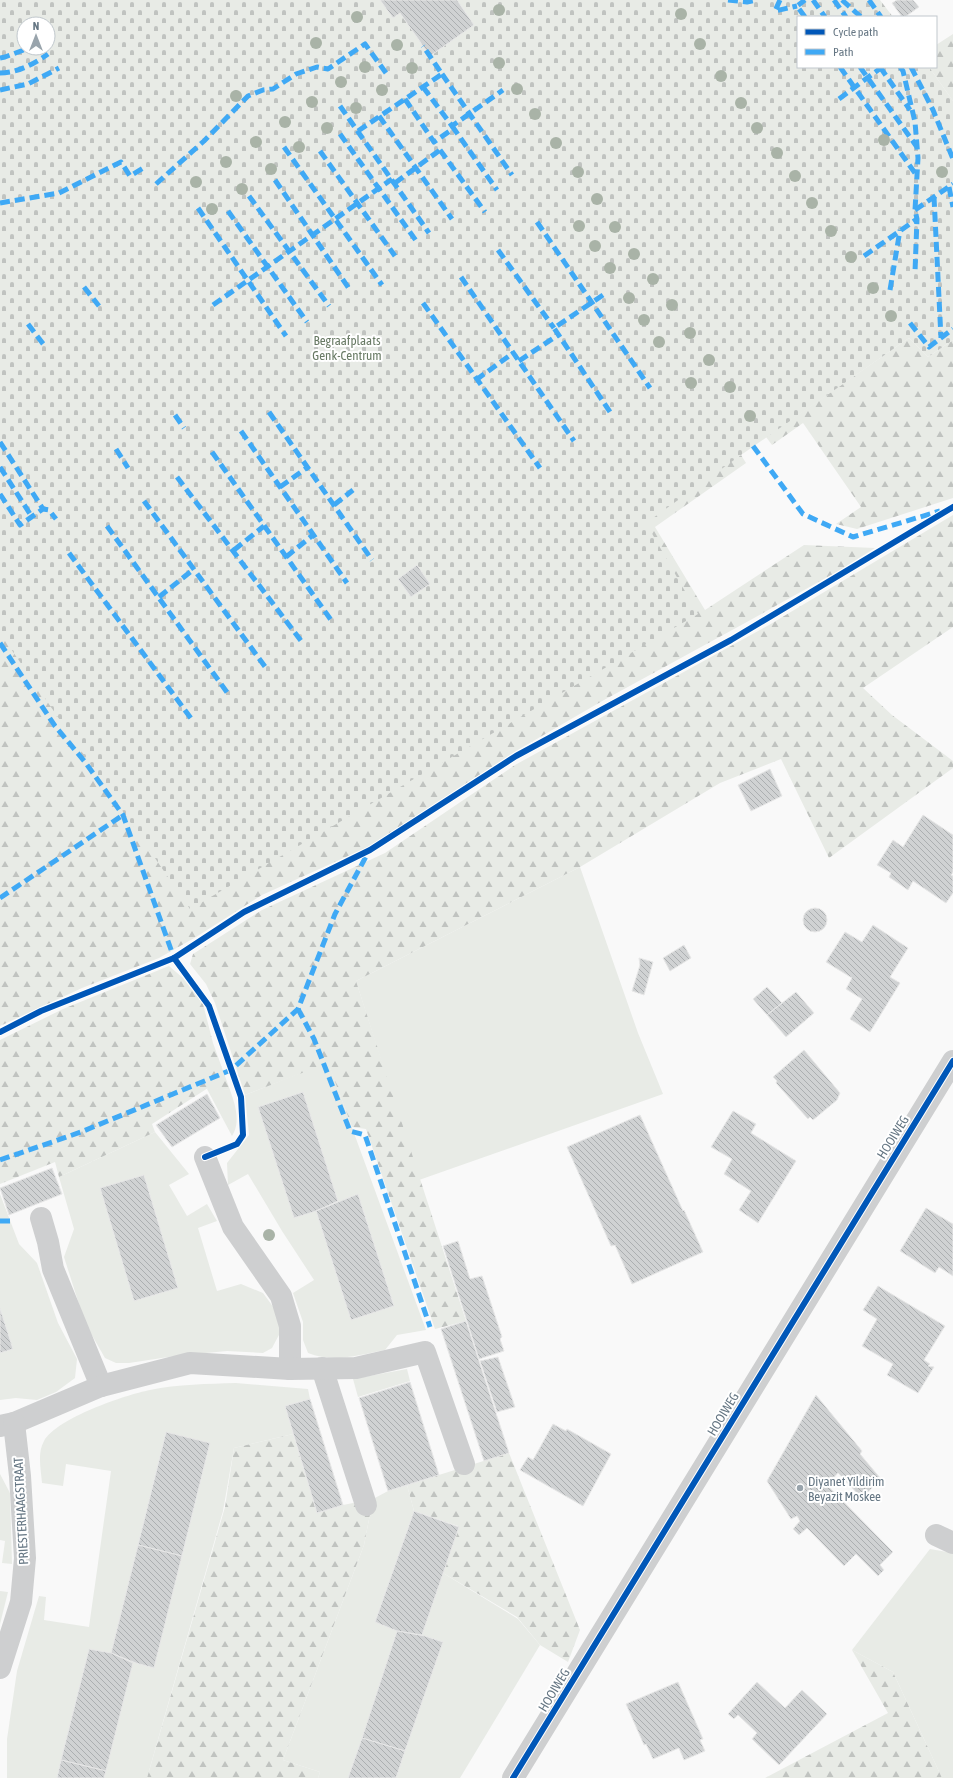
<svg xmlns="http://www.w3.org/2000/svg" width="953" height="1778" font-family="'Asap Condensed',sans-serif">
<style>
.grass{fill:#e8ebe6}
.forest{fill:url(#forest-firs)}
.cemetery{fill:url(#cemetery-stones);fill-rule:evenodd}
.building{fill:url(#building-back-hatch);stroke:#e8e8e8}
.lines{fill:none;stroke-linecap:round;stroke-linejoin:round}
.minor{stroke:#cecfd0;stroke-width:22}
.quiet{stroke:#3fa9f5;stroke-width:5;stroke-dasharray:10 5;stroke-linecap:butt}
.cycleway-casing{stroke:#fff;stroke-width:8}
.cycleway{stroke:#0057b8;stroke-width:6}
.tree{fill:#a9b3a7}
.poi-dot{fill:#99a4ac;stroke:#fff;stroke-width:1.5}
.labels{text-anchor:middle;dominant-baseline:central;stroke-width:4;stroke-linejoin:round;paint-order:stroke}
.park-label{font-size:13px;fill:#687a64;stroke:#fff}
.street-label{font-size:13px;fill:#657683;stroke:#fff}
.poi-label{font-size:13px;fill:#657683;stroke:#fff;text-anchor:start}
</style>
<defs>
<pattern id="forest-firs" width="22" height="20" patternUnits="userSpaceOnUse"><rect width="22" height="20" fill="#e8ebe6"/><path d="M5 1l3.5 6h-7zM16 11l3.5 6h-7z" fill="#c0c3c0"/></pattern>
<pattern id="cemetery-stones" width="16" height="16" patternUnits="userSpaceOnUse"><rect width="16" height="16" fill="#e8ebe6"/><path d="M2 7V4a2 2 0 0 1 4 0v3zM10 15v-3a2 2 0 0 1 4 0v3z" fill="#c0c3c0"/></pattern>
<pattern id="building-back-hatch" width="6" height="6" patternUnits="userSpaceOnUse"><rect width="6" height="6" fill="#d0d2d3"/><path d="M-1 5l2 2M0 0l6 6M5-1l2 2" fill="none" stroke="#acafb1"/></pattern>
</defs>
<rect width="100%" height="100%" fill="#f9f9f9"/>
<g class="grass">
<polygon points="580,867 638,1033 663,1094 419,1180 356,981"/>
<path d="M328,1062L426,1330L397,1335L385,1350C360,1355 333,1363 308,1353L303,1340V1322L293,1293L314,1280L282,1231L248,1174L228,1185L227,1163L249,1135L245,1095Z"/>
<path d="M208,1087L230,1090C235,1104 241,1122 232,1136L207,1089Z"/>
<polygon points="155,1132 189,1174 169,1185 187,1216 207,1204 217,1221 198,1228 217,1291 241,1284 263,1293 277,1312 280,1333 272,1348 263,1353 227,1351 175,1356 129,1363 116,1363 105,1358 85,1323 64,1257 74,1229 59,1177"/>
<polygon points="0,1194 19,1244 37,1263 58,1323 77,1359 75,1378 56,1392 37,1400 16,1398 0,1400"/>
<polygon points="407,1369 410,1381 358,1397 353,1379"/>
<path d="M236,1383L308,1389L310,1399L285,1406L293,1434L234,1448L223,1511L147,1778H7V1739L17,1671L39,1596L46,1597L44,1620L89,1627L111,1471L66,1464L63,1486L42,1483C41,1470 37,1453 44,1441C57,1418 125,1395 150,1390C178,1384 208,1384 236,1383Z"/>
<polygon points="0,1474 10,1493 12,1564 2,1563 5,1541 0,1540"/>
<polygon points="407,1485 414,1511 443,1573 518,1619 540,1645 460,1778 318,1778 320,1772 283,1760 364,1545 373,1499 388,1491"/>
<polygon points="930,1549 953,1553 953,1778 942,1778 893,1672 852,1650"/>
<polygon points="0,1591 8,1592 0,1624"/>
</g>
<g class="forest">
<polygon points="953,34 953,101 929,67 936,67 936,45"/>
<polygon points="909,338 928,357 953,340 953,498 857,529 836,524 861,507 803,423 772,445 766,437"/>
<polygon points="741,455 746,463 655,527 705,610 804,545 875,548 840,570 745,623 604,700 516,751 370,846 262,895 196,937 159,958 82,988 0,1026 0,627 509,602"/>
<polygon points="953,515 953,627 863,688 892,715 953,761 953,768 829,858 781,759 720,783 580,867 356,981 466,1321 435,1329 366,1129 352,1127 328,1063 245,1095 215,1003 206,984 190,964 193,954 262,910 385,853 515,765 769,625"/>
<polygon points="169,966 183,978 203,1004 213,1043 230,1090 208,1088 152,1124 155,1132 59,1177 55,1162 0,1184 0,1040 63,1009"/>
<polygon points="293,1434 317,1513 343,1505 373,1499 364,1545 283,1760 320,1772 318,1778 147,1778 225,1507 234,1448"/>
<polygon points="509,1453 580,1630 568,1662 540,1645 517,1617 443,1573 458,1526 414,1511 407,1485"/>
<polygon points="852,1650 893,1672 942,1778 765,1778 888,1713"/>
</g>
<path class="cemetery" d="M0,0H880L893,17H798V67H929L953,101V340L928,357L909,338L741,455L646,523L698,614L190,909L0,633ZM24,24H48V48H24Z"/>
<g class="building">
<polygon points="380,0 457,0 474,25 430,56 400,13 393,18"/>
<polygon points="897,0 913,0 919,7 905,17 902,17 892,3"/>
<polygon points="417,565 430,584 411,597 398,579"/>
<polygon points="770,769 782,796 751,811 738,785"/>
<polygon points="923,815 953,835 953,872 951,875 953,876 953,893 946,903 913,881 908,890 889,877 891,873 877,865 893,840 903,847"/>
<circle cx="815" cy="920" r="12"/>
<polygon points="873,925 908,948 890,977 900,983 870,1032 850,1019 862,999 846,989 852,978 826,962 845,932 862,942"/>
<polygon points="684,945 691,958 670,971 663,958"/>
<polygon points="639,958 653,962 644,995 632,991 640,965"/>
<polygon points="767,987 782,1003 767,1015 753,999"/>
<polygon points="796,992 814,1013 786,1037 767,1015"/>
<polygon points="804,1050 840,1093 837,1100 813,1120 810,1117 808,1119 776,1083 777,1081 773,1077"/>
<polygon points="303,1092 338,1201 316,1211 294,1218 258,1107"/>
<polygon points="207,1094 220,1118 172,1147 156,1125"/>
<polygon points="733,1111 756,1124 751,1133 796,1161 758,1223 739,1210 751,1191 724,1174 732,1159 711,1147"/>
<polygon points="640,1115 683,1211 684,1210 703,1252 632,1284 615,1245 611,1246 567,1147"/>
<polygon points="52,1168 62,1194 9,1215 0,1188"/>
<polygon points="144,1175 178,1288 134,1301 100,1188"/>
<polygon points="358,1194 394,1306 351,1320 316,1211"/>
<polygon points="926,1208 953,1224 953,1276 939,1267 935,1273 900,1251"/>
<polygon points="458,1241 470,1279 482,1276 502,1337 500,1339 504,1351 479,1359 443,1246"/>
<polygon points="878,1286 945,1326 924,1360 930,1364 928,1366 934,1367 918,1393 887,1375 893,1364 862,1346 877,1319 863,1310"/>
<polygon points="0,1308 13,1349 0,1353"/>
<polygon points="466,1321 509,1453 484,1461 441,1329"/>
<polygon points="498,1357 515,1407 497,1412 480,1361"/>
<polygon points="410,1382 439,1475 388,1491 359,1398"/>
<polygon points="816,1395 862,1451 860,1454 881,1479 862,1498 838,1473 827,1485 893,1552 880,1565 884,1570 878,1576 856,1554 844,1566 807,1528 799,1535 793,1529 800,1521 797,1516 791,1519 767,1481"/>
<polygon points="310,1399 343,1505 317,1513 285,1406"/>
<polygon points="553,1424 566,1431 567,1429 611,1454 583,1506 520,1470 528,1457 533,1460"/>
<polygon points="166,1432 210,1443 182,1556 138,1545"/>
<polygon points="414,1511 459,1527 422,1635 397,1631 375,1622"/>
<polygon points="138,1545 182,1556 154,1668 136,1663 111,1653"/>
<polygon points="397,1631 425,1636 443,1642 405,1751 362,1738"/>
<polygon points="89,1649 111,1653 133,1663 106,1771 61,1760"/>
<polygon points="678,1682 703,1739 700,1740 705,1751 684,1760 679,1748 653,1759 646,1744 644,1745 626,1704"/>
<polygon points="757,1682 785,1708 802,1690 827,1714 779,1765 752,1739 757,1733 738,1715 734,1719 728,1714"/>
<polygon points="362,1738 405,1751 396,1778 348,1778"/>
<polygon points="61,1760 106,1771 104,1778 57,1778"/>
</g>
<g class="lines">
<g class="minor">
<polyline points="205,1157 233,1227 281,1296 290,1326 290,1369"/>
<polyline points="41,1218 48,1242 53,1269 101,1386"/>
<polyline points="322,1368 366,1505"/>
<polyline points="0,1426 14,1423 101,1386 190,1363 290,1369 356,1368 425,1352 464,1464"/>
<polyline points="936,1535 953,1543"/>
<polyline points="0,1668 21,1602 25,1558 20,1476 14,1423"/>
<polyline points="513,1778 953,1061"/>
</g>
<g class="quiet">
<polyline points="728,0 747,2 756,0"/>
<polyline points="780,0 775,11 797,6"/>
<polyline points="813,0 825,17"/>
<polyline points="834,0 846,17"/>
<polyline points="842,0 861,17"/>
<polyline points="869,0 881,17"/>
<polyline points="805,17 797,6 805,0"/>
<polyline points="0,58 5,57 29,48"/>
<polyline points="840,67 917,176"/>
<polyline points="860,67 917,147"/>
<polyline points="880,67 910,110"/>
<polyline points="900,67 903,71 915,122 918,158 915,210 917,219 915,272"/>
<polyline points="911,67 933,110 953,159"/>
<path d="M0,73C17,73 34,64 48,54"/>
<polyline points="442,74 512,175"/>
<polyline points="423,87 452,126 503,90"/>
<polyline points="0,90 28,84 59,68"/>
<polyline points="405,99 434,142 454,128"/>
<polyline points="839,99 882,67"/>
<polyline points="340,106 429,233"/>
<polyline points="379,116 452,219"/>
<polyline points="452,126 497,190"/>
<polyline points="358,131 442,74 423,46"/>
<polyline points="340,134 417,242"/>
<polyline points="284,147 382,285"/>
<polyline points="440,150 485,212"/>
<polyline points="320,151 395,256"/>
<polyline points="275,180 350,290"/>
<polyline points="395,183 440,150 437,147"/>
<polyline points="156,184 204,141 248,96 263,90 273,89 296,74 317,67 328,69 365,44 386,73"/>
<polyline points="949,187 953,207"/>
<polyline points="249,196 329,306"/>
<polyline points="934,197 941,338"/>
<polyline points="0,203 59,193 121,162 130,176 145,167"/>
<polyline points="198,208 286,336"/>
<polyline points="915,210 953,184"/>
<polyline points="228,211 307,322"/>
<polyline points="537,222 650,388"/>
<polyline points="498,250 554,328"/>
<polyline points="864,256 917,219"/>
<polyline points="461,277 574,441"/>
<polyline points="84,287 99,306"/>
<polyline points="890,290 900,230"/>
<polyline points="603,295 554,328 612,415"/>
<polyline points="423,303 540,468"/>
<polyline points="213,305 392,179"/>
<polyline points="910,323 929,347 953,329"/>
<polyline points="28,324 44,345"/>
<polyline points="519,361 558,335"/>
<polyline points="476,380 513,353"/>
<polyline points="269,412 372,560"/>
<polyline points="175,415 184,428"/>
<polyline points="241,431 347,583"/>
<polyline points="0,442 43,509"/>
<polyline points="753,446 803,514 853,537 940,511"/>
<polyline points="116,449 128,468"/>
<polyline points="212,452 331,620"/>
<polyline points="0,467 32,517"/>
<polyline points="177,477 302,642"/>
<polyline points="280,487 308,467"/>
<polyline points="0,494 20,525 43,509 49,510 56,519"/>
<polyline points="144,501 266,668"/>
<polyline points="334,505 353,490"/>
<polyline points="107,526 229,695"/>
<polyline points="234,550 264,526"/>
<polyline points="69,553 193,721"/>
<polyline points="286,557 313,535"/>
<polyline points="159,597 194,569"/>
<polyline points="0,643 55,726 85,762 123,815 174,958"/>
<polyline points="0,898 123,815"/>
<polyline points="298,1009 314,1039 350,1131 365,1135 430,1327"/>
<polyline points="0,1160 81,1132 231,1070 298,1009 335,914 369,851"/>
<polyline points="0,1221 10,1221"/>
</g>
<g class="cycleway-casing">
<g id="cycleway">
<polyline points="174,958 209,1006 241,1097 243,1135 237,1144 205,1157"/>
<polyline points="0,1032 41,1011 174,958 244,912 370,850 516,756 731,640 953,507"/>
<polyline points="513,1778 953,1061"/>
</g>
</g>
<use href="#cycleway" class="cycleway"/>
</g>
<g class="tree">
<circle cx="499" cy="10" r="6"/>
<circle cx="681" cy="14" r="6"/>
<circle cx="357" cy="17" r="6"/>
<circle cx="316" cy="43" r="6"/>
<circle cx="700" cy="44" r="6"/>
<circle cx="397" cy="45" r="6"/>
<circle cx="499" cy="63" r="6"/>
<circle cx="365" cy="67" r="6"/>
<circle cx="412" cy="68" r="6"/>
<circle cx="721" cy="76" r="6"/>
<circle cx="341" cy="82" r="6"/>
<circle cx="517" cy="89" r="6"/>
<circle cx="382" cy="90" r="6"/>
<circle cx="236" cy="96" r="6"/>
<circle cx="312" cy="102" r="6"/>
<circle cx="741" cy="103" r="6"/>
<circle cx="356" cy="108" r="6"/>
<circle cx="535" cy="114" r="6"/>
<circle cx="285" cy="122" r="6"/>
<circle cx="327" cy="128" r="6"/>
<circle cx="757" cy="128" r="6"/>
<circle cx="884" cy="140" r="6"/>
<circle cx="256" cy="142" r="6"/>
<circle cx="556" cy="143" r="6"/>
<circle cx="299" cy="147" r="6"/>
<circle cx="777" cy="153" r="6"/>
<circle cx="226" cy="162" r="6"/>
<circle cx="271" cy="169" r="6"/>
<circle cx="578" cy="172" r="6"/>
<circle cx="942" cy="172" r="6"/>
<circle cx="795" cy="176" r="6"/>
<circle cx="196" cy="182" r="6"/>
<circle cx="242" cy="189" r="6"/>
<circle cx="597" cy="199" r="6"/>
<circle cx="812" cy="203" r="6"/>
<circle cx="212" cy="209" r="6"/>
<circle cx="579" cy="226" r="6"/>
<circle cx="615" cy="227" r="6"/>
<circle cx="831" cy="231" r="6"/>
<circle cx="595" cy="246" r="6"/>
<circle cx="634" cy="254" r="6"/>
<circle cx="851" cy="257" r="6"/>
<circle cx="610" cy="268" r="6"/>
<circle cx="653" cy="279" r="6"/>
<circle cx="873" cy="288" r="6"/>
<circle cx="629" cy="298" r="6"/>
<circle cx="672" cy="305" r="6"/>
<circle cx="891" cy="316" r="6"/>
<circle cx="644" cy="320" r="6"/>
<circle cx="690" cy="333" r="6"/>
<circle cx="659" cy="342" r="6"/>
<circle cx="709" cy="360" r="6"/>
<circle cx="691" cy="383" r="6"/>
<circle cx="730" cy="387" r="6"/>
<circle cx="750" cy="416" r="6"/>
<circle cx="269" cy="1235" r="6"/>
</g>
<circle class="poi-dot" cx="800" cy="1488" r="4"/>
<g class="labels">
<g class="park-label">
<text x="347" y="340">Begraafplaats<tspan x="347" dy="15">Genk-Centrum</tspan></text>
</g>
<g class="street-label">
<text transform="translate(893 1137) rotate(-58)">HOOIWEG</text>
<text transform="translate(723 1414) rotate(-59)">HOOIWEG</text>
<text transform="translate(21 1511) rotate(-93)">PRIESTERHAAGSTRAAT</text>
<text transform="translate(554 1690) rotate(-59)">HOOIWEG</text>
</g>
<g class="poi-label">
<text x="808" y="1481">Diyanet Yildirim<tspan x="808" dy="15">Beyazit Moskee</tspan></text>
</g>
</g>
<rect x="797" y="16" width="140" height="52" fill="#ffffff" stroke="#c1c8cd"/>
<rect x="805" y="29" width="20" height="6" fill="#0057b8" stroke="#c1c8cd"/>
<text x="833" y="36" font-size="12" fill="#657683">Cycle path</text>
<rect x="805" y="49" width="20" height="6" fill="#3fa9f5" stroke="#c1c8cd"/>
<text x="833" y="56" font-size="12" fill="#657683">Path</text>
<g transform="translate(36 36)"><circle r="19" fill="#ffffff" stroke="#c1c8cd"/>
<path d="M0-3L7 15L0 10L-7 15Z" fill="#99a4ac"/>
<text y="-6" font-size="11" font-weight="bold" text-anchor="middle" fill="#657683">N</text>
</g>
</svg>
